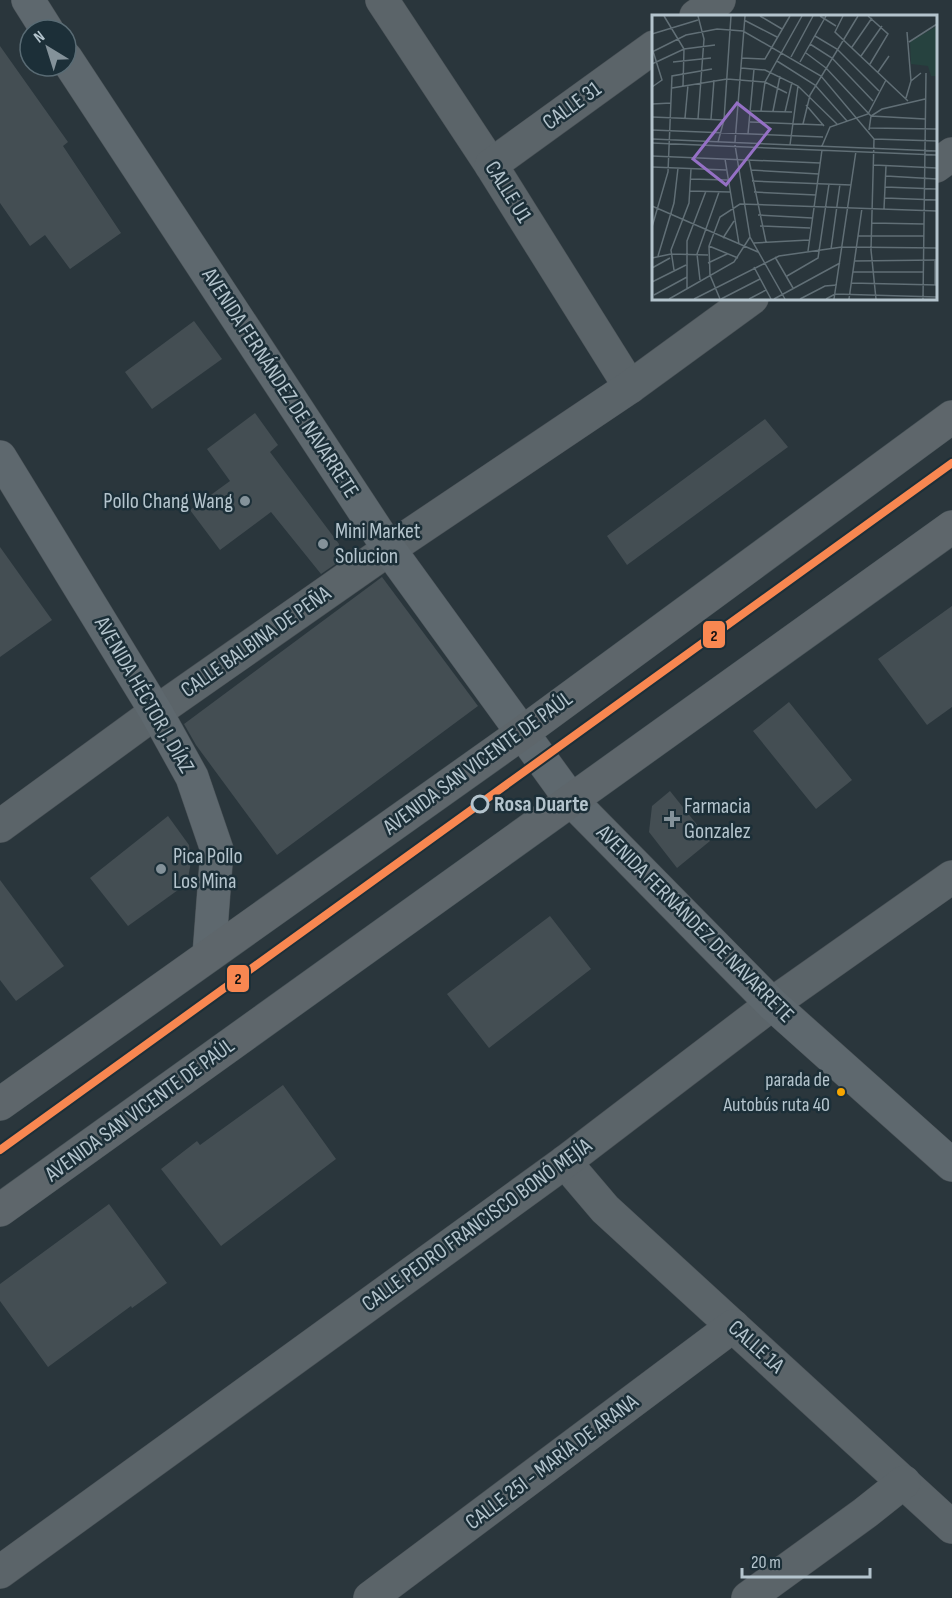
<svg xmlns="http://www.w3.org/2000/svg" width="952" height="1598" font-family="'Sofia Sans Condensed',sans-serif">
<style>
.building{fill:#444e53}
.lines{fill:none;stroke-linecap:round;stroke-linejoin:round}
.street-casing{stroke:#495156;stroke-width:34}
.secondary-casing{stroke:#495156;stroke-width:34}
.primary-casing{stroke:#485358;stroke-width:34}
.street{stroke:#5b6469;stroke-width:33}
.secondary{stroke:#5e686e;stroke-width:33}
.primary{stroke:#5e666b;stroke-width:33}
.metro-1-casing{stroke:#1c2f38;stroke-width:12}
.metro-1{stroke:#f88751;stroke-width:8}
.poi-dot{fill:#84929a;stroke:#1c2f38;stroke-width:2}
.stop-dot{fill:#1c2f38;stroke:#b4c4cd;stroke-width:3}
.bus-dot{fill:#f7a600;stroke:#1c2f38;stroke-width:2}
.labels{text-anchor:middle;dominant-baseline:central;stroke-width:5;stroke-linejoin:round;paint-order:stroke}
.bus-label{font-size:20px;fill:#b4c4cd;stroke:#1c2f38;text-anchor:end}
.street-label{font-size:22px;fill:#b4c4cd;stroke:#1c2f38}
.poi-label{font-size:22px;fill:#b4c4cd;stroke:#1c2f38;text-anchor:start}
.stop-label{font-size:22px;font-weight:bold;fill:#b4c4cd;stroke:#1c2f38;text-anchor:start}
.inset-road{fill:none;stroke:#616f76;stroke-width:1.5}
.view{fill:#9570c5;fill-opacity:0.15;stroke:#9570c5;stroke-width:3}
.inset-edge{fill:none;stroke:#b4c4cd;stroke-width:3}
.line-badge{stroke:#1c2f38;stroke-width:2}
.pale-badge-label{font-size:16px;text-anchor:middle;font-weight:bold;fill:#111}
</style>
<rect width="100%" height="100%" fill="#2a363c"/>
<g class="building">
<polygon points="0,46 68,142 63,146 121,233 70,269 45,235 30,246 0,203"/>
<polygon points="194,321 222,359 152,409 125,372"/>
<polygon points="255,413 278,445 270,452 339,544 337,563 321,574 271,512 220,550 190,510 230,481 207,449"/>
<polygon points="765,419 788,447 627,565 607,536"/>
<polygon points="0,547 52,620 0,657"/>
<polygon points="382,577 478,706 277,855 196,745 184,724"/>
<polygon points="952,606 952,707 927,725 878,659"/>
<polygon points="789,702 852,780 816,809 753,731"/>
<polygon points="670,791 710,841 677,868 649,832 652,806"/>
<polygon points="168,816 189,845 191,862 188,878 178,890 128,926 90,878"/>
<polygon points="0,880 64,966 16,1001 0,980"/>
<polygon points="550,916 591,969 489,1048 447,994"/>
<polygon points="283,1085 336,1159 221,1246 161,1169 197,1141 200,1145"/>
<polygon points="109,1204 167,1283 132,1308 131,1306 48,1367 0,1301 0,1284"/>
</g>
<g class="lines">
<g class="street-casing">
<g id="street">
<polyline points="382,0 491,165 630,387"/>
<polyline points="696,16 719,0"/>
<polyline points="491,165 654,47"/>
<polyline points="936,166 952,154"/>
<polyline points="0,826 156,712 389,549 630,387 752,298"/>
<polyline points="565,1162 605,1209 952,1527"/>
<polyline points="0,1572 565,1162 772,1004 952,877"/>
<polyline points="370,1598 733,1326"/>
<polyline points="748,1598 865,1513 904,1482"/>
</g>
</g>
<g class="secondary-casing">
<g id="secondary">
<polyline points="28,0 47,30"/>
<polyline points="66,58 389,549 571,800 772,1004 952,1165"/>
<polyline points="0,457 156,712 192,777 217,850 209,955"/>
</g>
</g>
<g class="primary-casing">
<g id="primary">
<polyline points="0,1104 522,733 952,417"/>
<polyline points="0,1210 952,527"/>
</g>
</g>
<use href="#street" class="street"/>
<use href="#secondary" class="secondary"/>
<use href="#primary" class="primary"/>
<g class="metro-1-casing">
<polyline id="metro-1" points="0,1150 952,463"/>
</g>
<use href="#metro-1" class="metro-1"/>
</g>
<g class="poi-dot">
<circle cx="245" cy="501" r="6"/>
<circle cx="323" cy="544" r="6"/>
<path d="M669 810h6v6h6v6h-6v6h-6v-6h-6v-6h6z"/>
<circle cx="161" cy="869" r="6"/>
</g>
<circle class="stop-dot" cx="480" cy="804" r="8"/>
<circle class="bus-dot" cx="841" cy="1092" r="5"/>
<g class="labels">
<g class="bus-label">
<text x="830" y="1080">parada de<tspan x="830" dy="25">Autobús ruta 40</tspan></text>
</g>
<g class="street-label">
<text transform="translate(572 106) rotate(-36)">CALLE 31</text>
<text transform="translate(508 192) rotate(58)">CALLE U1</text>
<text transform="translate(280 383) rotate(57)">AVENIDA FERNÁNDEZ DE NAVARRETE</text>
<text transform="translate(256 642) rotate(-35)">CALLE BALBINA DE PEÑA</text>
<text transform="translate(144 695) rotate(60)">AVENIDA HÉCTOR J. DÍAZ</text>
<text transform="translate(478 763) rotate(-36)">AVENIDA SAN VICENTE DE PAÚL</text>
<text transform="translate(695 924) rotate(45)">AVENIDA FERNÁNDEZ DE NAVARRETE</text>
<text transform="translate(140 1110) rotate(-36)">AVENIDA SAN VICENTE DE PAÚL</text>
<text transform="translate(477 1225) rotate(-36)">CALLE PEDRO FRANCISCO BONÓ MEJÍA</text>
<text transform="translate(756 1347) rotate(42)">CALLE 1A</text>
<text transform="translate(552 1462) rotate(-37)">CALLE 25I - MARÍA DE ARANA</text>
</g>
<g class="poi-label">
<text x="233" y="501" text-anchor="end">Pollo Chang Wang</text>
<text x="335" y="531">Mini Market<tspan x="335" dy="25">Solucion</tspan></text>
<text x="684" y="806">Farmacia<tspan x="684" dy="25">Gonzalez</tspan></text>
<text x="173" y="856">Pica Pollo<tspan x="173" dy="25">Los Mina</tspan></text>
</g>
<g class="stop-label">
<text x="494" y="804">Rosa Duarte</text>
</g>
</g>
<g transform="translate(652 15)">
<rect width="285" height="285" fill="#2a363c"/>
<path d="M285,11V61H279L276,51L259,49L258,27Z" fill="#26423f"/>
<path class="inset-road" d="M12,1L32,34L31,71M46,1L52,24L46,104M108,1L130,14M168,1L184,11M191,1L183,17L256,86M216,1L236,19L218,49M92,5L125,22M255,17L259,66M0,19L46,5M163,21L185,34L227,76M257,27L285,9M158,29L180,43L221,86M200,32L220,3M0,37L34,20L65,14L91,16L169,61L222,124L219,235L224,284M154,38L174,53L219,101L273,104M209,41L230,11M139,42L161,1M89,43L113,44L138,1M125,46L163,70L195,106M21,47L59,43M148,47L174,1M0,49L32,34L63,30M89,53L113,55L146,71L185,109M226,57L237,41M0,72L10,65L1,36M20,73L75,64L113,67L135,78M254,83L259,66L269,58M0,89L19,88M154,90L172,111M99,96L140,97M109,96L113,67L150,1M121,96L128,61M133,97L140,67M0,102L72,105M33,103L36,70M59,104L62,65M98,107L172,110M151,109L158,80L206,1M218,113L285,114M0,115L171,122M217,115L219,101L230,94L273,84M96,119L102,54M0,124L285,136M222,124L285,126M66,127L72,105L79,1M83,127L93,1M0,128L285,140M83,130L98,222L133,284M138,130L146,71M170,131L178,112L216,99L234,65M0,141L168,148M73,144L87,229M97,145L114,227M222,150L285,153M0,152L74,155M99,155L167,159M234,161L285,164M38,164L76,165M100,166L199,170M233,172L285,174M38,176L78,177M102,177L164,180M233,183L285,185M0,191L106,237M232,194L234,151M106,200L160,203M220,208L272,209M108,211L158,213M0,212L16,157L20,61L60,54M206,221H272M71,223L82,206M102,228L157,225M57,231L86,243M179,234L188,169M156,236L170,135M6,241L22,188L26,153M123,242L141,273M0,243L19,239L56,240M283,245V270M202,246L285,245M56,248L75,239M102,252L119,284M0,253L18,243M22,255L19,235L37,188L39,154M201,257H271M135,261L166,243L177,169M48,265L45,239L67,177M0,267L34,250M199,268L285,270M35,273V226L54,176M2,280L35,262M17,284L82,247L98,222M42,284L127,241L190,232L285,233M68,284L58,260L57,231L68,202L88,189L285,196M69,284L108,264M97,284L114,275M122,284L188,248M148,284L173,271L185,270M174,284L183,279L285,282M182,284L204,136M197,284L210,193M271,284L274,58"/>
<path class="view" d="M85,88L118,114L74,170L41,144Z"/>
<rect width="285" height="285" class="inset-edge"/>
</g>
<g class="line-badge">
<rect x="702" y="620" width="24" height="29" rx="6" fill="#f88751"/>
<rect x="226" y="964" width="24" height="29" rx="6" fill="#f88751"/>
</g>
<g class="pale-badge-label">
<text x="714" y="641">2</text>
<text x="238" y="984">2</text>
</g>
<g transform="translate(48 48) rotate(322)"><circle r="28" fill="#1c2f38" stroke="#596b74" stroke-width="1.5"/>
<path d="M0-4.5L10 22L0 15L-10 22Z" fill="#84929a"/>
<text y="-9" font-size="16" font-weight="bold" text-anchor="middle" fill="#b4c4cd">N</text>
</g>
<path d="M742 1568v9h128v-9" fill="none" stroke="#b4c4cd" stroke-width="3"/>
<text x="751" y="1568" font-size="18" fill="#b4c4cd" stroke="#1c2f38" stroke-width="4.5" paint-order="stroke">20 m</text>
</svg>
